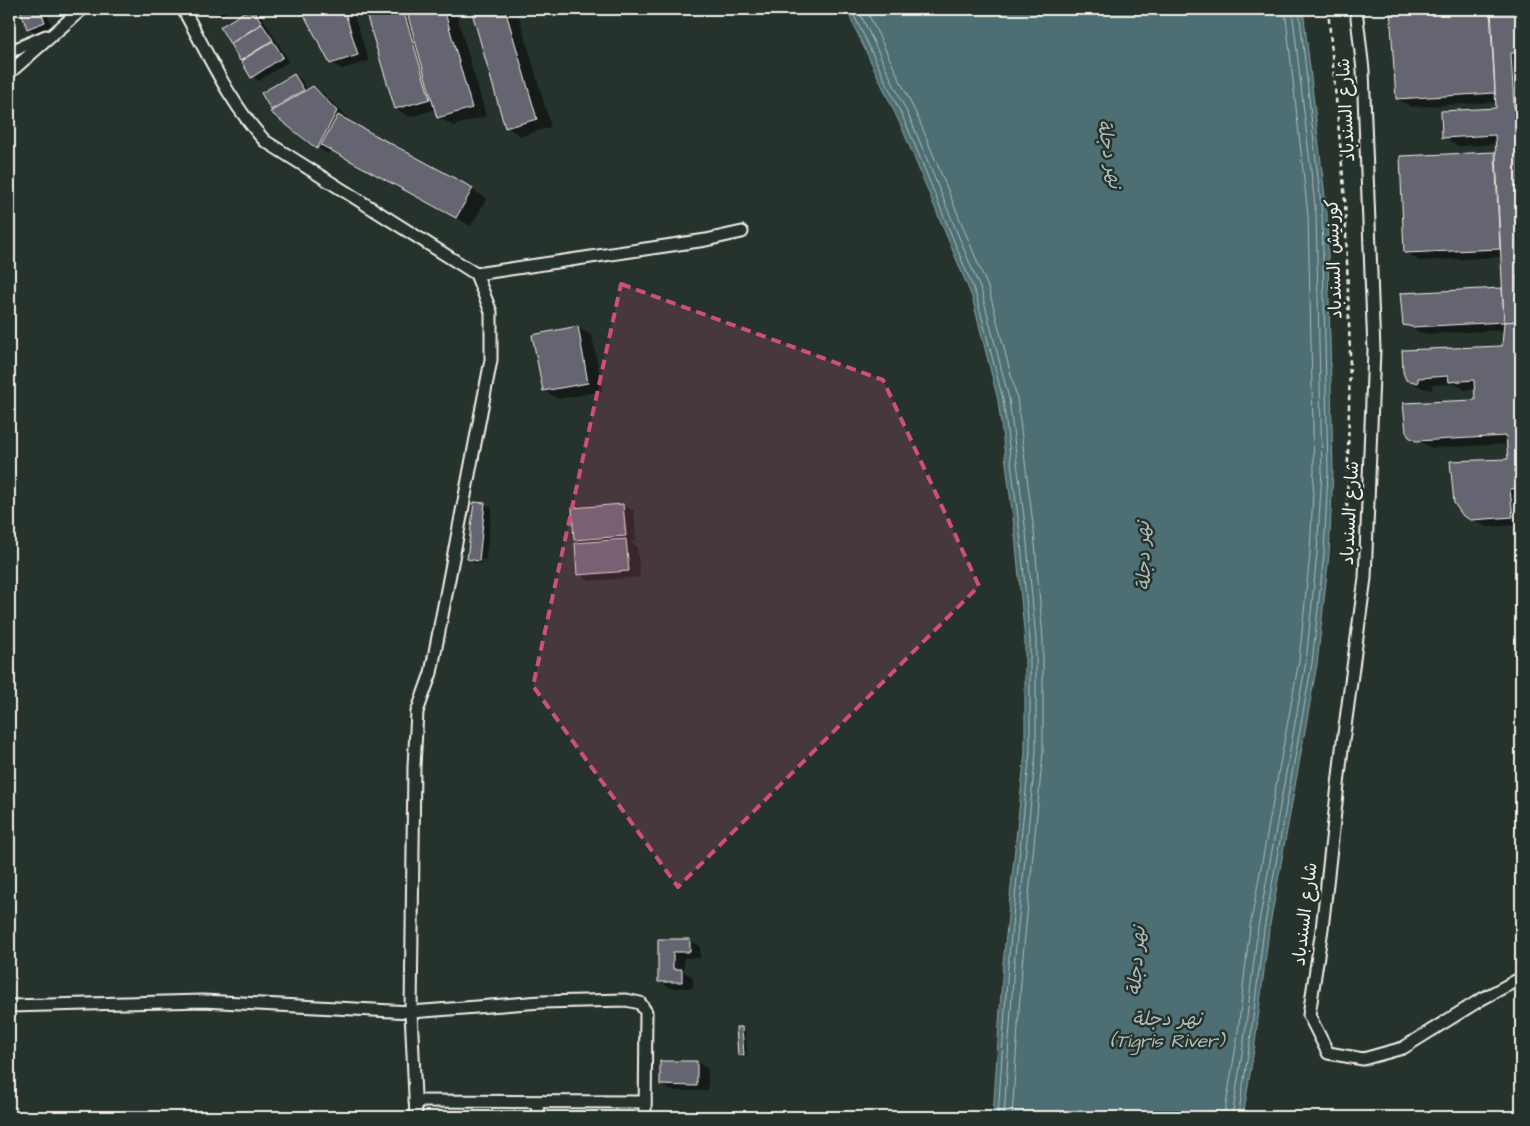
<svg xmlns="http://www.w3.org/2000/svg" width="1530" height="1126" font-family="'Architects Daughter','Playpen Sans Arabic',sans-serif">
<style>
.water{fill:#4d6e73;stroke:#90a2a2}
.shadow{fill:#0007;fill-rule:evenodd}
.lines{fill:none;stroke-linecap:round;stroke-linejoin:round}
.shore{stroke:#b1bdb9;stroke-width:1}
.building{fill:#656571;stroke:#f4f1e8}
.street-casing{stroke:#f4f1e8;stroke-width:15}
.path{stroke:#f4f1e8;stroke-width:2.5;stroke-dasharray:5 4;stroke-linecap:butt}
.street{stroke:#26332d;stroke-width:11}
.marked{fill:#ce4e7e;fill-opacity:0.2;stroke:#ce4e7e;stroke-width:4;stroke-dasharray:10 6;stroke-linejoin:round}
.labels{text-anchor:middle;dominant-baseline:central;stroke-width:5;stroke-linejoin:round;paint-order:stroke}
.street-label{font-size:18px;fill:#f4f1e8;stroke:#26332d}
.water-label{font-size:19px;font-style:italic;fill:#b1bdb9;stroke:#26332d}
</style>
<rect width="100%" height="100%" fill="#26332d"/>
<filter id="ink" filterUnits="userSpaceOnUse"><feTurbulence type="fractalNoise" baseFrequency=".02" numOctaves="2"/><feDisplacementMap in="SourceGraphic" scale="10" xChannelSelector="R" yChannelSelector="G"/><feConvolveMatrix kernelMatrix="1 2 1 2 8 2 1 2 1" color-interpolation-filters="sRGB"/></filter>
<g filter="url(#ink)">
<polygon class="water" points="846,9 1303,9 1327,214 1333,471 1329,554 1317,664 1269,930 1255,1043 1243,1117 993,1117 1003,964 1025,752 1025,641 1015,534 998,400 972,297 902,128"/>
<g class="shadow">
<polygon points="21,9 45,9 52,26 35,32 28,28"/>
<polygon points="206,9 232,9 218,16"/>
<polygon points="251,9 259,12 289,61 259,81 252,77 221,28"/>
<polygon points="304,9 352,9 369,61 342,69 331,63 310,12"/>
<polygon points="399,9 408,11 407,9 455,9 486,116 453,126 438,117 436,109 410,117 396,109 368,18"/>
<polygon points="473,9 517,9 551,127 521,136 506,127"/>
<polygon points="1391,9 1521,9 1521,525 1487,527 1464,515 1510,460 1508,444 1432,448 1410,436 1477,401 1476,389 1465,390 1456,384 1432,385 1432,390 1422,388 1407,380 1503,347 1505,330 1428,334 1419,332 1405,324 1401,294 1504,289 1502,257 1420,261 1405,252 1401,157 1497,153 1496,144 1458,146 1444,137 1497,109 1497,102 1412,107 1397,99"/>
<polygon points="294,75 301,79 308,91 313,87 324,94 347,118 346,121 487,198 471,226 331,149 328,154 317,148 272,109"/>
<polygon points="577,327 592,336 603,391 559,399 544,391"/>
<path d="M475,503L485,504L492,508L485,564L475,563L468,558ZM474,559L485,560V563L474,561Z"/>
<polygon points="623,505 634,511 636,541 629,542 637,546 640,577 590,581 579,574 583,544 576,539"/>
<polygon points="660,940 689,940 700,946 700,958 684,958 684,972 693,977 693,988 670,988 660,982"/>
<polygon points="742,1028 745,1030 747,1056 740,1054"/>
<polygon points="661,1062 697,1062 708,1069 708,1091 672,1091 661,1085"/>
</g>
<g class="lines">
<g class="shore">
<polyline points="851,9 907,126 976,295 1003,399 1020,533 1030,640 1030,752 1008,965 998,1117"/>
<polyline points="858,9 912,123 982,293 1009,399 1026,533 1036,640 1036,752 1014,965 1004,1117"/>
<polyline points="866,9 919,120 989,290 1017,398 1034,532 1043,639 1043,752 1022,966 1012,1117"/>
<polyline points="1224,1117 1237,1040 1250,927 1299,661 1310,553 1314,471 1308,215 1285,9"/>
<polyline points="1232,1117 1244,1041 1258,928 1306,662 1317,553 1322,471 1316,214 1292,9"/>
<polyline points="1238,1117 1250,1042 1264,929 1312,663 1324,554 1328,471 1322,214 1299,9"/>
</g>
</g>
<g class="building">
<polygon points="20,9 40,9 45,22 27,29"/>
<polygon points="249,9 253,9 262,23 230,44 220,27"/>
<polygon points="317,9 344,9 358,55 330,64 303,13"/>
<polygon points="395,9 403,9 430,99 395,109 367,17"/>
<polygon points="406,9 444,9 472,108 437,118"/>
<polygon points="471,9 505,9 537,119 505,128"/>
<polygon points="1390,9 1490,9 1495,93 1396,99"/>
<polygon points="1521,9 1521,53 1511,53 1514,107 1521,107 1521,135 1519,135 1521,162 1521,276 1517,276 1519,321 1504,322 1495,135 1442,138 1441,111 1496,108 1491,10"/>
<polygon points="262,24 273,40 240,61 230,44"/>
<polygon points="273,41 283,57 251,78 241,61"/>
<polygon points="294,74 304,90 271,110 261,93"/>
<polygon points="313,86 337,111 317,149 270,112"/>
<polygon points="338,115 473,188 456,218 321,145"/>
<polygon points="1495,152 1500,249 1404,253 1400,156"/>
<polygon points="1502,288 1504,322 1413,327 1403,325 1400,293"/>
<polygon points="1519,321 1519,332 1521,332 1521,348 1519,348 1521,488 1510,489 1513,517 1471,520 1463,516 1454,503 1450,461 1508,459 1506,436 1416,441 1409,437 1406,432 1403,403 1475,400 1474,380 1449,382 1448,376 1418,378 1418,383 1406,380 1403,372 1402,350 1502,346 1504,322"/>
<polygon points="578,326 588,383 543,391 532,335"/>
<polygon points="474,502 485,503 479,561 467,559"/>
<polygon points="623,504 626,536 574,540 572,508"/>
<polygon points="626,539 629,571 577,575 575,543"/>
<polygon points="658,939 690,939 690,952 673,952 673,969 682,969 682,982 658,982"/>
<polygon points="736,1027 742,1027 744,1055 738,1055"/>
<polygon points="660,1061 697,1061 697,1086 660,1085"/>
</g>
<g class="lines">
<g class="street-casing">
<g id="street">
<path d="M183,9C208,54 230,104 265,141L476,274L491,312V360L431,673L417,712L414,766L411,1012L416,1117"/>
<polyline points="1356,9 1363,70 1374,350 1365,578 1342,749 1322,929 1309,1015 1328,1053 1363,1059 1403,1048 1480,1000 1521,978"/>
<polyline points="9,52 46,36"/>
<polyline points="9,73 82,9"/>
<polyline points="476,274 706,240 742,232"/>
<polyline points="9,1006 203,1001 411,1012 541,1002 626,1000 640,1003 646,1012 645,1117"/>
<polyline points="415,1101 645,1102"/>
<polyline points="537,1103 538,1117"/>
</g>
</g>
<polyline class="path" points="1328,9 1345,200 1350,354 1347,508 1354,541"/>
<use href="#street" class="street"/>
</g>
</g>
<path class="marked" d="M621,284L883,380L979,586L678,887L533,686Z"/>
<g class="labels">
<g class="street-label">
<text transform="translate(1346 110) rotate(-93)">شارع السندباد</text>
<text transform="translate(1334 259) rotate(-92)">كورنيش السندباد</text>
<text transform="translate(1350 513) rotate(-87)">شارع السندباد</text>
<text transform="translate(1305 914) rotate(-83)">شارع السندباد</text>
</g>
<g class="water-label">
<text transform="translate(1109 154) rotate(80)">نهر دجلة</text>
<text transform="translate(1144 556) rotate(-91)">نهر دجلة</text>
<text transform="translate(1137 961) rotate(-86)">نهر دجلة</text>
<text x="1167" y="1019">نهر دجلة<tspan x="1167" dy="22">(Tigris River)</tspan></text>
</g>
</g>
<rect width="1530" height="1126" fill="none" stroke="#26332d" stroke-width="30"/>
<rect x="15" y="15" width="1500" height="1096" fill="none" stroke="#f4f1e8" stroke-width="2" filter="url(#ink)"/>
</svg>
